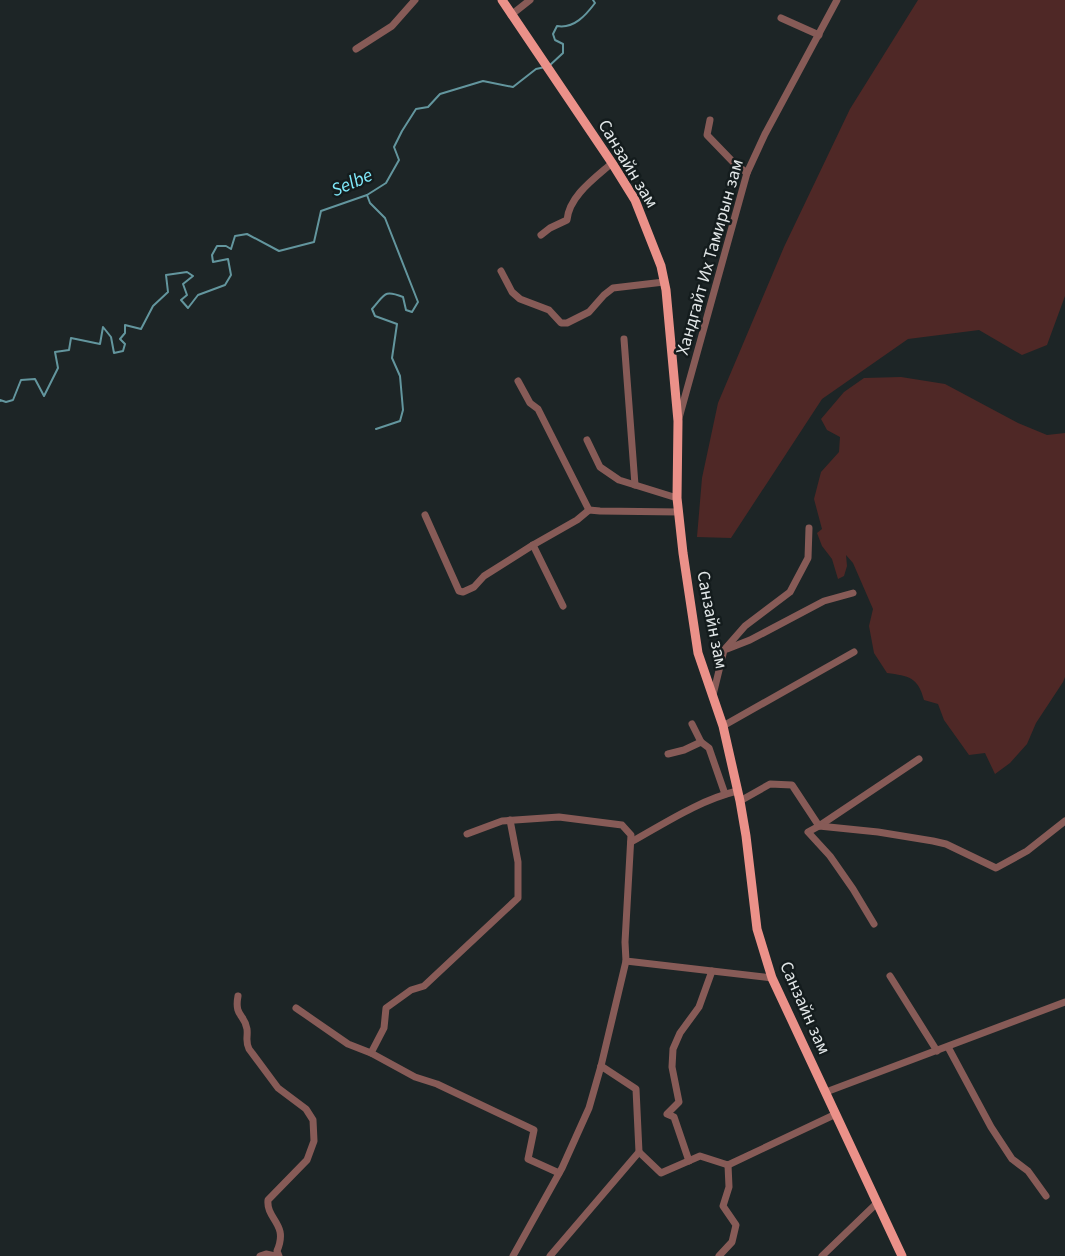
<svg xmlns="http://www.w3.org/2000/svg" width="1065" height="1256" font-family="'Source Sans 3',sans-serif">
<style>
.green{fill:#4f2826}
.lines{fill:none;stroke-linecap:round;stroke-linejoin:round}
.stream{stroke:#63969e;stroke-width:2}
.minor{stroke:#875b57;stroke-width:7}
.major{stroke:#eb9189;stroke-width:9}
.labels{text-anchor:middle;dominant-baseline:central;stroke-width:5;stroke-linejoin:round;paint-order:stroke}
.street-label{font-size:18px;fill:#e1e6e7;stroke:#141c1d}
.water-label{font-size:19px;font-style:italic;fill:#7fe9fa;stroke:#141c1d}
</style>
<rect width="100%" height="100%" fill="#1d2526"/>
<g class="green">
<polygon points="918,0 1065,0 1065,296 1047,345 1022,355 979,330 908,339 822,399 731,538 697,537 702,478 718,403 784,247 850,109"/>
<path d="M901,377L945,384L1018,423L1047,435L1065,433V677L1063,682L1036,723L1027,744L1010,763L995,774L985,753L969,755L944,720L938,704L924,700C918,677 909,676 887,673L874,653L869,626L873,609L853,563L846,555L847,566L844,576L838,579L832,559L822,546L817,533L822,529L814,499L821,472L839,452L840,437L827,430L821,419L844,392L864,378Z"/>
</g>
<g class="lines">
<g class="stream">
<path d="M549,66L563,53V44L555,40L553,34L557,26C574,29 586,15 595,3L593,0"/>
<path d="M367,195L370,203L385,218L418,302L412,312L406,310L403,297C383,289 385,295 372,309L375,316L397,324L392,358L400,376L403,410L400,421L376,429"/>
<polyline points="0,401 0,400 6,402 13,400 21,380 35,379 44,396 58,368 55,352 69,350 71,338 100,344 103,327 111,337 114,353 123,351 125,344 120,339 125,333 125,325 141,329 153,306 168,292 166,275 187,272 193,276 183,284 187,295 181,300 188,308 198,295 225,285 231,275 228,259 213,262 212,255 217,246 226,246 231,249 235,236 247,234 279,251 314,242 321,211 367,195 386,183 399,160 394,147 402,131 416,109 428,107 440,94 483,81 513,87 536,69 545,67"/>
</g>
<g class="minor">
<polyline points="511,15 530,0"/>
<polyline points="781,18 819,35"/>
<polyline points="356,49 392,26 415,0"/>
<polyline points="710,120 707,135 734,163 747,173"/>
<path d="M541,235L550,228L567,220C569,196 595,178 612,163"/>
<polyline points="501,271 512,292 520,299 549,310 561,323 567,323 589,312 604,295 613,288 664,282"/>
<polyline points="624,339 635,485"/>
<polyline points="518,381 530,403 538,409 589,510"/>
<polyline points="679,418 747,173 765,134 837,0"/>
<polyline points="587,440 600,467 619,480 677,498"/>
<polyline points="425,515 459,591 463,592 474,587 484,576 533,545 577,520 589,510 600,511 679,512"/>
<polyline points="533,545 563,606"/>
<polyline points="727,649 750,640 824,601 853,593"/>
<polyline points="713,695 724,650 745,626 790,592 808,558 809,528"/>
<polyline points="692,724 701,742"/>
<polyline points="723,726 854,652"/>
<polyline points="668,754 684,750 701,742 709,748 725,794"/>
<polyline points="740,801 770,784 792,785 819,826 919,759"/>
<polyline points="467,834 502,821 559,817 622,825 631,835 625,942 626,961 772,978"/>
<path d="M631,842C665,823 700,800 737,791"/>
<polyline points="874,924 853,889 830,856 808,832 819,826 878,832 933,841 946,844 996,868 1027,851 1065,821"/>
<polyline points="890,976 937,1051"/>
<path d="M238,996C234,1017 245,1014 247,1029C248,1037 245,1041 249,1049L278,1088L306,1109L313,1120L314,1141L307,1160L268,1200C266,1220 289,1223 277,1251L279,1256"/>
<polyline points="296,1008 348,1044 371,1053 384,1028 386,1008 411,990 424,986 518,898 518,862 510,820"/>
<polyline points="948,1047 991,1127 1012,1159 1028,1171 1046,1196"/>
<polyline points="371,1053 415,1077 437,1084 534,1130 528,1159 559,1173"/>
<polyline points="826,1092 1065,1002"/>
<polyline points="639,1152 661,1173 700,1156 728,1165 836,1114"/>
<polyline points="689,1161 674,1117 667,1114 679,1102 672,1067 673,1049 680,1033 699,1007 712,971"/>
<polyline points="260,1256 266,1254 275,1256"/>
<polyline points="513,1256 562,1168 589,1108 601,1066 626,961"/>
<polyline points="550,1256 639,1152 636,1089 601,1066"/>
<polyline points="719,1256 732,1242 736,1225 723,1206 729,1187 728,1165"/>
<polyline points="822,1256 877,1203"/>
</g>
<polyline class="major" points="502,0 612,163 635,200 661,266 666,290 678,421 677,498 683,553 698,653 723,726 740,801 746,836 757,929 772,978 902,1256"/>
</g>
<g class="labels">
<g class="street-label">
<text transform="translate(628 164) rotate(59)">Санзайн зам</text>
<text transform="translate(710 257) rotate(-74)">Хандгайт Их Тамирын зам</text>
<text transform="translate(712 620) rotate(79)">Санзайн зам</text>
<text transform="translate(805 1008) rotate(66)">Санзайн зам</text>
</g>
<g class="water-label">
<text transform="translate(352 183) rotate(-24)">Selbe</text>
</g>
</g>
</svg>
